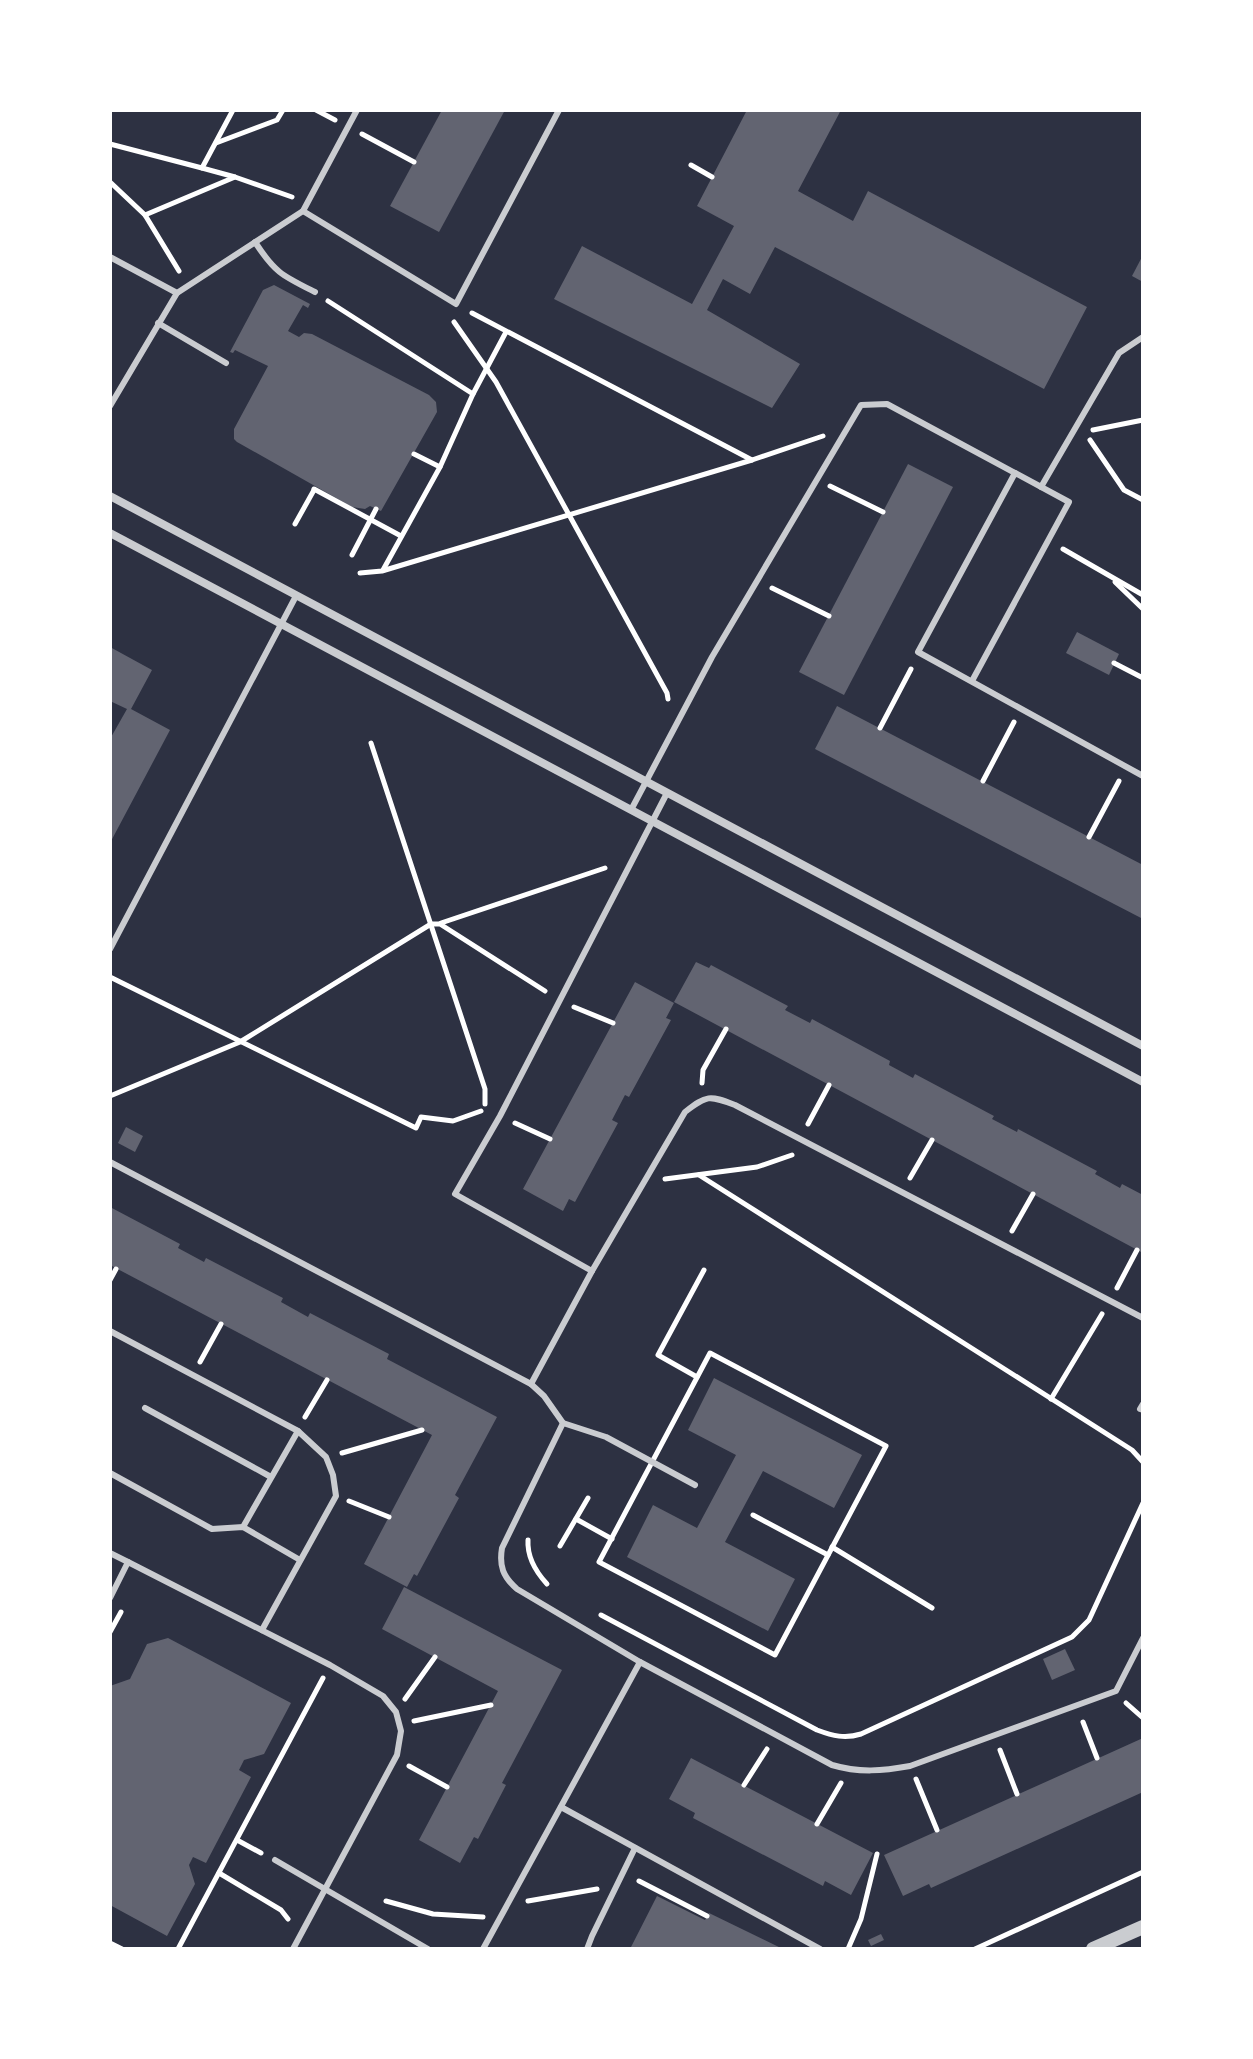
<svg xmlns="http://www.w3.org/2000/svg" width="1253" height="2059" font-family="'Source Sans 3',sans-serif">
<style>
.building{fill:#626471}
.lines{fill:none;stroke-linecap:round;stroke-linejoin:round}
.path{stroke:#fff;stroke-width:5}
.service{stroke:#caccd0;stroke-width:6}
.minor{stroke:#caccd0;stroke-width:8}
.tertiary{stroke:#caccd0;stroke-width:14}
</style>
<rect width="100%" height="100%" fill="#2d3142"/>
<g class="building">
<polygon points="442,110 505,110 439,232 390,206"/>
<polygon points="747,110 841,110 798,191 853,221 868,191 1087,307 1044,389 775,247 750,294 723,279 707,310 800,364 772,408 554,299 582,246 692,304 734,226 697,206"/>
<polygon points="1143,255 1143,282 1132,276"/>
<polygon points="274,285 310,304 308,308 303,305 288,331 299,337 304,333 312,334 429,395 436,402 437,412 381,511 370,506 365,509 352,507 237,442 234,439 234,429 268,366 235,350 233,353 230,352 263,290"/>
<polygon points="908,464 953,487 844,695 799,672"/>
<polygon points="1077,632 1119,654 1109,675 1066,653"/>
<polygon points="110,647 152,670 131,709 170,730 110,843 110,739 127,709 110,701"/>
<polygon points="837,706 1143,865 1143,919 815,749"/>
<polygon points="696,962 709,968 711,965 788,1006 785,1010 810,1023 812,1019 890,1061 889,1065 913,1078 915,1074 994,1116 992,1119 1017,1132 1018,1129 1097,1171 1095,1174 1120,1188 1122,1184 1143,1195 1143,1253 674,1002"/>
<polygon points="635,982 674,1003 666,1018 671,1020 629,1097 625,1095 612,1120 618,1123 575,1202 569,1199 563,1211 523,1189"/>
<polygon points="126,1127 143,1136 135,1152 118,1143"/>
<polygon points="110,1207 180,1244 178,1248 204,1262 206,1258 283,1298 281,1302 308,1317 310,1313 389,1354 387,1359 497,1417 455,1495 459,1498 417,1576 414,1574 407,1587 364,1564 432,1435 110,1265"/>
<polygon points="714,1378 862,1455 834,1508 763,1471 725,1542 795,1579 768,1631 627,1557 653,1505 697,1528 736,1455 688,1430"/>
<polygon points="404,1587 562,1670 502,1783 506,1785 478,1839 474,1837 460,1863 419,1840 498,1691 382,1629"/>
<polygon points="168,1638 291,1703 264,1754 244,1760 239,1770 251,1777 206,1863 193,1857 189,1865 195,1884 167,1936 110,1905 110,1686 130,1679 147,1644"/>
<polygon points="1065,1649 1075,1670 1052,1680 1043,1659"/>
<polygon points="1143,1738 1143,1792 931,1888 929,1884 903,1896 884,1855"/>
<polygon points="691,1758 873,1853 851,1895 825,1881 823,1886 693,1818 695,1813 669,1799"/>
<polygon points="657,1896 705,1920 709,1913 783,1949 630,1949"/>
<polygon points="881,1934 884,1940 871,1946 868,1940"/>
</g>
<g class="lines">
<g class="path">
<polyline points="316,110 335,120"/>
<polyline points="362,134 414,162"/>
<polyline points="216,143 277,120 283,110"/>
<polyline points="110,144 202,168 233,110"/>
<polyline points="691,165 712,177"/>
<polyline points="202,168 235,177 292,197"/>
<polyline points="110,182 145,215 179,271"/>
<polyline points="145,215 235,177"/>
<polyline points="328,301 473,394 440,467 383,570"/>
<polyline points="472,313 752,460"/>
<polyline points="454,322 496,382 667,693 668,699"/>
<polyline points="473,394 506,332"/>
<polyline points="1093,430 1143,420"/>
<polyline points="1090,440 1124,490 1143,500"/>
<polyline points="414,454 440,467"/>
<polyline points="830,486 883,512"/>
<polyline points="314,489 401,536"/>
<polyline points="295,524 314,490"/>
<polyline points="1063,549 1143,595"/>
<polyline points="352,555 376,509"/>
<polyline points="360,573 382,571 752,460 823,436"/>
<polyline points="1115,582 1143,609"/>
<polyline points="772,588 829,616"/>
<polyline points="1114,663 1143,678"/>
<polyline points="880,728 911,669"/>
<polyline points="371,743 485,1089 485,1104"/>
<polyline points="983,781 1014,722"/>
<polyline points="1089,837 1119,781"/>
<polyline points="441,923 605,868"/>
<polyline points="110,977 416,1128 421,1117 453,1121 481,1111"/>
<polyline points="574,1007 613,1023"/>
<polyline points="702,1083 703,1070 726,1029"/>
<polyline points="110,1096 240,1042 431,924 440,924 545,991"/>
<polyline points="515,1123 550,1139"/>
<polyline points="808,1124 829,1085"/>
<polyline points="699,1175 1132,1450 1143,1462"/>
<polyline points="910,1178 932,1140"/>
<polyline points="665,1179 757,1167 792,1155"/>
<polyline points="1012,1231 1033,1194"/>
<polyline points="110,1280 116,1269"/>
<polyline points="1117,1288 1137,1250"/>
<polygon points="710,1353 886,1446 775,1655 599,1562"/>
<polyline points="200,1362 221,1324"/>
<polyline points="697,1377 658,1355 704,1270"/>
<polyline points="1051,1399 1102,1314"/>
<polyline points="305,1417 327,1380"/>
<polyline points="342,1453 422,1430"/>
<polyline points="349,1501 389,1517"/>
<polyline points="753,1515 828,1555"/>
<polyline points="576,1519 612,1539"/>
<path d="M528,1540C527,1557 536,1572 547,1584"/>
<polyline points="560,1546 588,1498"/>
<polyline points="832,1547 932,1608"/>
<path d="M601,1615L817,1730C833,1736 845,1739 861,1734L1072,1637L1089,1620L1143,1503"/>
<polyline points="110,1632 121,1612"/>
<polyline points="405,1699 435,1657"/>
<polyline points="1126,1703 1143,1718"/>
<polyline points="414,1721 491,1705"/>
<polyline points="1083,1722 1097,1758"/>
<polyline points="1000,1750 1017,1794"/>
<polyline points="409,1766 447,1787"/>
<polyline points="916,1779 937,1830"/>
<polyline points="744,1785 767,1749"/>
<polyline points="817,1824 841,1783"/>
<polyline points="237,1840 261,1853"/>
<polyline points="219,1873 281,1910 288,1919"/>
<polyline points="639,1881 707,1916"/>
<polyline points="386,1901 433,1914 483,1917"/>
<polyline points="528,1901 597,1889"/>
<polyline points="110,1943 122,1949"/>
<polyline points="178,1949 323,1678"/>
<polyline points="848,1949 861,1919 877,1854"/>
<polyline points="975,1949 1143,1872"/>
</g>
<g class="service">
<polyline points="303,211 456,304 559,110"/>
<path d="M255,242C275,273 283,276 315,292"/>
<polyline points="110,257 177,293 110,406"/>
<polyline points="177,293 303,211 357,110"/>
<polyline points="158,323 226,363"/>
<polyline points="1015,473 918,652 1143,776"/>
<polyline points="1041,487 1119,353 1143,337"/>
<polyline points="631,810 712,657 861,405 887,404 1069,502 972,681"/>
<polyline points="110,949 296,596"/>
<polyline points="110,1162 531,1384 544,1396 563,1423 606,1437 695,1485"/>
<polyline points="592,1271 455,1194 500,1116 667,793"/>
<polyline points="110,1331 298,1431 326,1457 333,1475 336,1496 262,1630"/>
<path d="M531,1384L592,1271L685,1112C707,1095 709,1095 735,1105L1143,1318"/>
<polyline points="1143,1404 1140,1409 1143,1410"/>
<polyline points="145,1408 271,1477"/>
<path d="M563,1423L502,1548C499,1566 503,1577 517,1589L640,1662"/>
<polyline points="110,1473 212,1529 243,1527 300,1560"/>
<polyline points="243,1527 298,1431"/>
<polyline points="110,1553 128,1562"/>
<polyline points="110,1598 128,1562 330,1665 383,1696 396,1712 401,1731 397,1755 293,1949"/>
<polyline points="561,1807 820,1949"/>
<polyline points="275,1860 428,1949"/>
<path d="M483,1949L640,1662L832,1765C859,1773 883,1771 910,1766L1116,1691L1143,1638"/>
<polyline points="587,1949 592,1936 635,1848"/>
</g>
<g class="minor">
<polyline points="110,496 1143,1046"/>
<polyline points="110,533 1143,1082"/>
</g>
<polyline class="tertiary" points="1093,1949 1143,1927"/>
</g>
<rect width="1253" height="2059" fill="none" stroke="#ffffff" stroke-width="224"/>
</svg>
